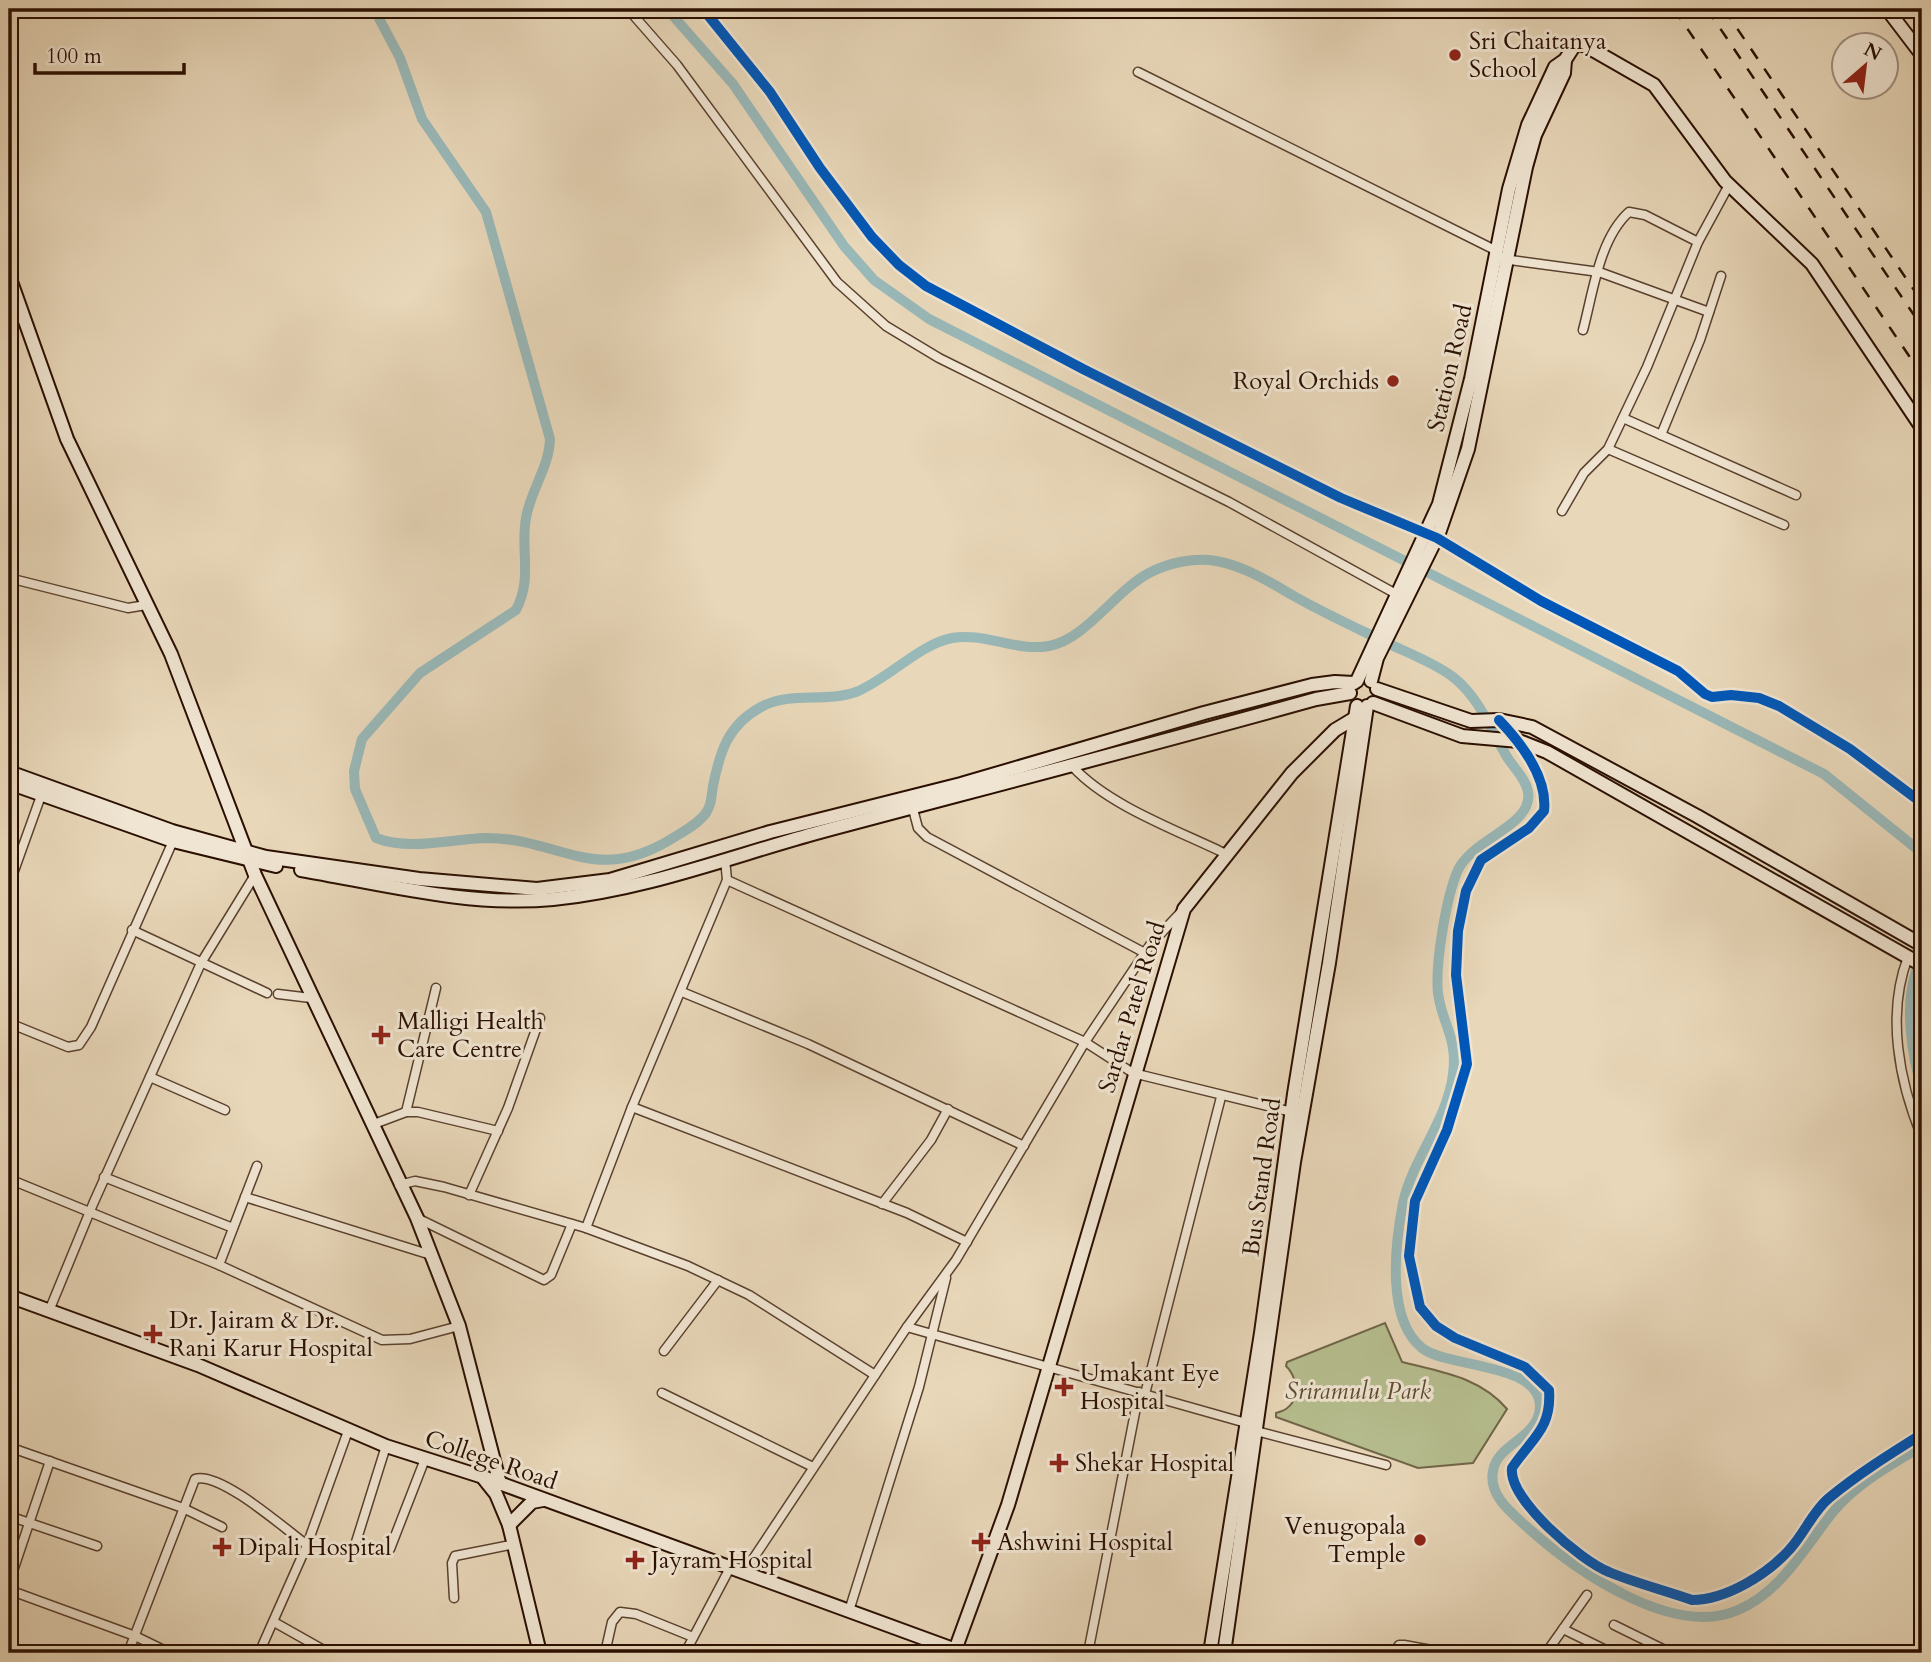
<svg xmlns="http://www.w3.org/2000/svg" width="1931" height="1662" font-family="Cardo,serif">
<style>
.green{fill:#b6be8f;stroke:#706648;stroke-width:2}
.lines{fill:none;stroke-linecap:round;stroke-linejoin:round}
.canal{stroke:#99b8b8;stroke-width:10}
.street-casing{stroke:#5a412e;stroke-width:11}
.secondary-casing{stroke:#2a0f00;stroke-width:16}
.street{stroke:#f0e5d2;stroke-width:8}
.secondary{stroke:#f0e5d2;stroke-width:12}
.rail{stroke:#2a0f00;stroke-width:2.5;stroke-dasharray:12 12;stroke-linecap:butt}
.cycleway-casing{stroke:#f0e5d2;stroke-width:15}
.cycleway{stroke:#0057b8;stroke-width:10}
.poi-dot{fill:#8f2418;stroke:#f0e5d2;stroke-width:2.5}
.labels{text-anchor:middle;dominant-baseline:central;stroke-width:6;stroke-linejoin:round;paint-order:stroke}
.poi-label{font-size:24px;fill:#2a0f00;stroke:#f0e5d2;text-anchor:start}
.street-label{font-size:24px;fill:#2a0f00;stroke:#f0e5d2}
.park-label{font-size:24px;font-style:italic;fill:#5b4c32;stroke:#f0e5d2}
</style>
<rect width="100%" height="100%" fill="#e8d7b9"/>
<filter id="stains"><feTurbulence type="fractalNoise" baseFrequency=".00286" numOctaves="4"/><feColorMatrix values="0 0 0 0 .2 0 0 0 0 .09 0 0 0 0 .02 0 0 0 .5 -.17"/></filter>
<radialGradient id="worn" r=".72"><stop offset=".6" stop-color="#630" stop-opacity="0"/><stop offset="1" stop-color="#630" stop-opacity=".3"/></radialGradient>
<path class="green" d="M1385,1323L1402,1362C1441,1372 1480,1377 1507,1409L1473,1463L1418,1468L1276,1417V1413C1300,1408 1301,1381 1286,1366L1287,1362Z"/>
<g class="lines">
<g class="canal">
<path d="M374,9L400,58L422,119L486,212L550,439C549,468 531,489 526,518C520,550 533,578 516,610L420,673L362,739L354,771L355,789L376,838C410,851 450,839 486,838C562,838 594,887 673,838C684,831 698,824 706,813C712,803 711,798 713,786C720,751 728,725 761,707C790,691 825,703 856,692C888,679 920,644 952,638C983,632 1017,652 1049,646C1086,639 1115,591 1149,573C1168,563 1194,557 1216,561C1244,566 1268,581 1292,595C1320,611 1350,625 1379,639C1402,651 1432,661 1453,677C1479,697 1491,730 1507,757C1514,768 1526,779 1528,792C1534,825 1472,839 1458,870C1446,897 1435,965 1438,993C1442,1024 1458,1038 1453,1074C1448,1119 1412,1160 1403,1203C1395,1244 1386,1319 1422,1348C1447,1368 1539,1362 1540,1406C1540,1438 1497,1443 1493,1471C1488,1496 1513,1514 1528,1528C1575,1570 1673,1639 1738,1610C1781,1592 1805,1547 1833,1512C1857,1483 1891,1465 1922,1446"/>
<polyline points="667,9 733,84 844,246 874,280 929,319 1824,774 1922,853"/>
<path d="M1916,972C1904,1005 1912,1056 1922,1089"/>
</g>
<g class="street-casing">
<g id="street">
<polyline points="628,9 677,65 837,282 886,326 939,358 1229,502 1398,595"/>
<polyline points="703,9 770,92 820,168 872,237 899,265 926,286 1083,369 1341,498 1437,538 1541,601 1678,671 1705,694 1712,697 1731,695 1759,698 1779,706 1850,749 1922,803"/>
<polyline points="1138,72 1497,251"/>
<polyline points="1503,259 1599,272 1709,312"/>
<path d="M1583,330C1593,293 1599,239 1629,212L1645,215L1698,242"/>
<polyline points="1623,418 1796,495"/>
<polyline points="1661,435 1700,340 1721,276"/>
<polyline points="1608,449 1784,525"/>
<polyline points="1562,511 1584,473 1608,449 1647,367 1698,242 1729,185"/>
<polyline points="9,578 128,608 146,605"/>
<path d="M1500,721C1521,744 1548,778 1544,811L1529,828L1481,860L1466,891L1458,931L1456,975L1467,1064L1447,1130L1415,1201L1409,1256L1420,1307L1436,1326L1455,1338L1525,1367L1549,1390C1552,1429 1531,1439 1512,1468C1508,1499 1581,1561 1609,1572C1635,1583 1664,1590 1692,1600C1726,1600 1768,1574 1790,1549C1804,1534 1813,1511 1829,1498C1858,1474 1890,1454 1922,1434"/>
<path d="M1073,767C1109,806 1177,830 1226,854"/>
<polyline points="913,809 918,828 927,837 1145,953"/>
<polyline points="727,880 1085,1042 1133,1073 1296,1113"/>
<polyline points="9,885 42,793"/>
<polyline points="132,930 267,993"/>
<path d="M1908,957C1886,1014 1899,1082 1922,1137"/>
<polyline points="682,992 808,1044 1024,1146"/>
<polyline points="278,994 311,998"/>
<polyline points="9,1023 68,1047 79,1045 91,1027 173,841"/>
<polyline points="150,1077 225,1110"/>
<polyline points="632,1107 907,1213 967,1242"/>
<polyline points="406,1112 436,988"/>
<polyline points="374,1124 406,1112 418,1112 498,1131"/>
<polyline points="257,1166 219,1265 382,1340 410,1339 459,1326"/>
<polyline points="104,1177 233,1228"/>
<polyline points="9,1179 219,1265"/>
<polyline points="399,1185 415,1181 444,1187 586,1228 688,1266 749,1295 875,1375"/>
<polyline points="469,1195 508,1108 540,1018"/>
<polyline points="245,1197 431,1255"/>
<polyline points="882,1204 931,1140 948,1109"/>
<polyline points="417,1218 544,1280 551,1275 572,1224"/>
<polyline points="586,1228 632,1107 727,880 725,859"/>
<polyline points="49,1311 93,1204 201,963 255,875"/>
<polyline points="907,1327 1246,1423 1256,1431 1386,1465"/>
<polyline points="664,1351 718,1280"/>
<polyline points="662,1393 813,1467"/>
<polyline points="1145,1394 1221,1097"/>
<polyline points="9,1447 183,1508 222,1527"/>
<polyline points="9,1516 97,1546"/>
<polyline points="356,1542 386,1446"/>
<polyline points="390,1549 425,1459"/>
<polyline points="745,1571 907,1327 956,1260 1085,1042 1150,945 1182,911"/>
<polyline points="9,1583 50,1461"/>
<polyline points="9,1590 135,1636 170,1653"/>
<polyline points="454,1598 452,1563 455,1556 515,1544"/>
<polyline points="849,1611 919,1387 946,1278"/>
<polyline points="274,1622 329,1653"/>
<polyline points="1614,1625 1671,1653"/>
<polyline points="1563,1629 1612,1653"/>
<path d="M128,1653L195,1479C220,1471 285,1529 307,1545"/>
<polyline points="259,1653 307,1545 348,1431"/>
<polyline points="605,1653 612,1622 620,1612 636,1614 693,1637"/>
<polyline points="685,1653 731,1566"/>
<polyline points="1088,1653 1139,1392"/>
<polyline points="1394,1653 1399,1645 1404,1645 1448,1653"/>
<polyline points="1546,1653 1587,1595"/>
</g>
</g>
<g class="secondary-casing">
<g id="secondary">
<polyline points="1887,9 1922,55"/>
<polyline points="9,276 67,439 171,654 255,875 417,1218 459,1326 500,1484"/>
<polyline points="1357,681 1439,504 1471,379 1509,189 1528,125 1555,67 1565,60 1576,43 1586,46 1654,85 1725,181 1812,264 1922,428"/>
<polyline points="1371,681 1377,658 1439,533 1468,449 1526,167 1535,135 1564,73 1565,60"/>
<polyline points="1377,689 1471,721 1499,720 1532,727 1697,816 1922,945"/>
<polyline points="1373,703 1462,736 1519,741 1547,752 1922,965"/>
<polyline points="9,772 172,831 266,857 419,879 537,889 610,880 770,832 961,784 1204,713 1312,685 1335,682 1354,683"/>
<polyline points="9,783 173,841 276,866"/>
<path d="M301,870C383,884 470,907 553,899C645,890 732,856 820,832C985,788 1151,745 1316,699L1350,693"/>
<polyline points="9,1296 198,1365 386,1446 483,1477 964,1653"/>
<polyline points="484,1479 496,1494 509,1525 540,1653"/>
<polyline points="509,1525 532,1502 543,1500"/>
<polyline points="954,1653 1008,1505 1184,909 1292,773 1335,730 1355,718"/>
<polyline points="1210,1653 1261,1333 1294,1094 1357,706"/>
<polyline points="1224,1653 1294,1162 1329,963 1367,706"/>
</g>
</g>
<use href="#street" class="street"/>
<use href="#secondary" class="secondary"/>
<g class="rail">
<polyline points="1674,9 1922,375"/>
<polyline points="1707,9 1922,327"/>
<polyline points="1724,9 1922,302"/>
</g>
<g class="cycleway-casing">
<g id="cycleway">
<polyline points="703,9 770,92 820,168 872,237 899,265 926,286 1083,369 1341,498 1437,538 1541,601 1678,671 1705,694 1712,697 1731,695 1759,698 1779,706 1850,749 1922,803"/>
<path d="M1499,720C1521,743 1548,777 1544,811L1529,828L1481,860L1466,891L1458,931L1456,975L1467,1064L1447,1130L1415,1201L1409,1256L1420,1307L1436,1326L1455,1338L1525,1367L1549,1390C1552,1429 1531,1439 1512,1468C1508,1499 1581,1561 1609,1572C1635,1583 1664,1590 1692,1600C1726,1600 1768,1574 1790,1549C1804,1534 1813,1511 1829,1498C1858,1474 1890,1454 1922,1434"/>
</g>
</g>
<use href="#cycleway" class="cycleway"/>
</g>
<g class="poi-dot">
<circle cx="1455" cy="55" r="7"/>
<circle cx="1393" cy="381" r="7"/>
<path d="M377.5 1024.5h7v7h7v7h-7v7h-7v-7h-7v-7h7z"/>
<path d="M149.5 1323.5h7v7h7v7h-7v7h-7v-7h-7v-7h7z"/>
<path d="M1060.5 1376.5h7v7h7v7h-7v7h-7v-7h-7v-7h7z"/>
<path d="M1055.5 1452.5h7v7h7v7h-7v7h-7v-7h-7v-7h7z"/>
<circle cx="1420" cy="1540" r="7"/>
<path d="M977.5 1531.5h7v7h7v7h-7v7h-7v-7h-7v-7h7z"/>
<path d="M218.5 1536.5h7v7h7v7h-7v7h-7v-7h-7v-7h7z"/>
<path d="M631.5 1549.5h7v7h7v7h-7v7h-7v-7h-7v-7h7z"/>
</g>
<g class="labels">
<g class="poi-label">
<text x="1469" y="41">Sri Chaitanya<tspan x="1469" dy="28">School</tspan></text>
<text x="1379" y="381" text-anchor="end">Royal Orchids</text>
<text x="397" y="1021">Malligi Health<tspan x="397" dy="28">Care Centre</tspan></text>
<text x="169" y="1320">Dr. Jairam &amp; Dr.<tspan x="169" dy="28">Rani Karur Hospital</tspan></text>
<text x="1080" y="1373">Umakant Eye<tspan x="1080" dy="28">Hospital</tspan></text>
<text x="1075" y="1463">Shekar Hospital</text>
<text x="1406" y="1526" text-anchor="end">Venugopala<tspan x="1406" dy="28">Temple</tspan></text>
<text x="997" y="1542">Ashwini Hospital</text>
<text x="238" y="1547">Dipali Hospital</text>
<text x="651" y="1560">Jayram Hospital</text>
</g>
<g class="street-label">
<text transform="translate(1450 368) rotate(-77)">Station Road</text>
<text transform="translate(1132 1007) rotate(-73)">Sardar Patel Road</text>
<text transform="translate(1262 1177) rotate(-82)">Bus Stand Road</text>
<text transform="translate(491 1460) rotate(19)">College Road</text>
</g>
<g class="park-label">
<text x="1358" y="1391">Sriramulu Park</text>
</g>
</g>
<rect width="1931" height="1662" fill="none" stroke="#e8d7b9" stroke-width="35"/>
<rect x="10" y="10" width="1910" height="1641" fill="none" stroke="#2a0f00" stroke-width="3.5"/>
<rect x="18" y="18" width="1896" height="1627" fill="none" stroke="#2a0f00" stroke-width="2"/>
<g transform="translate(1865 66) rotate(28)"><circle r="33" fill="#f0e5d2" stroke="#a18f7e" stroke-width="2"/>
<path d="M0-5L12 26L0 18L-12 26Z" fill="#8f2418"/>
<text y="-10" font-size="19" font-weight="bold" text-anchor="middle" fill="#2a0f00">N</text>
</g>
<path d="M35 63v10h149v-10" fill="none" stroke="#2a0f00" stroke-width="3.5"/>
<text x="46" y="63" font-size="21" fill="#2a0f00" stroke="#f0e5d2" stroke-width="5" paint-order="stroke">100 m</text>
<rect width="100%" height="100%" filter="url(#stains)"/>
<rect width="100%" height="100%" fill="url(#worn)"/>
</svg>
